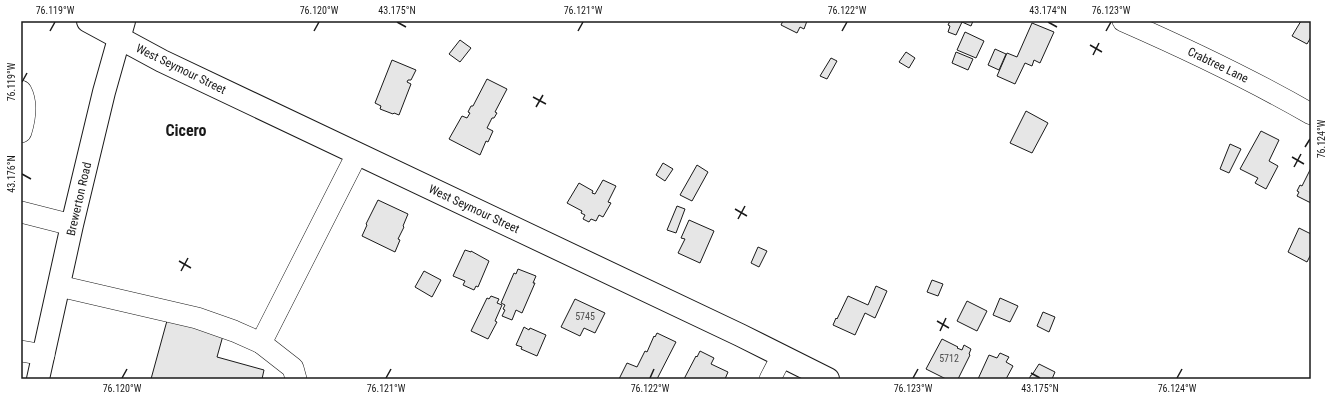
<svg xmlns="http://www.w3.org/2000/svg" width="1332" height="400" font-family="'Roboto Condensed',sans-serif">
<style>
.building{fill:#e6e6e6;stroke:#1a1a1a}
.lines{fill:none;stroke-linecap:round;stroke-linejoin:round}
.minor-casing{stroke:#1a1a1a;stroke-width:22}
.major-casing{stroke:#1a1a1a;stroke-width:24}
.highway-casing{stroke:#1a1a1a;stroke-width:24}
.minor{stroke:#fff;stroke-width:21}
.major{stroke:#fff;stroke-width:22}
.highway{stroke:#fff;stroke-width:22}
.ticks{fill:none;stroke:#1a1a1a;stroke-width:1.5}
.labels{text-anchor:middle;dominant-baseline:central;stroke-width:3;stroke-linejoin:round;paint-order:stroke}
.number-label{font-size:10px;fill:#4d4d4d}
.street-label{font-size:12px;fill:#1a1a1a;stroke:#fff}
.district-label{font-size:16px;font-weight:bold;fill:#1a1a1a;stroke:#fff}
.neatline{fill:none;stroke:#1a1a1a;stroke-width:1.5}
.ticks-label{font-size:10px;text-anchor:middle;fill:#1a1a1a}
</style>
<rect width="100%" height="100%" fill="#fff"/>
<g class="building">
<polygon points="783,21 807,21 804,29 800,27 797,33 781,25"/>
<polygon points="950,21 973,21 971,26 962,22 956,35 948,32 950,26 948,25"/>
<polygon points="1301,21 1311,21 1311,37 1307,44 1292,36"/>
<polygon points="1032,23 1054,32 1040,63 1034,60 1032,66 1025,63 1015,84 997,76 1007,53 1017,57"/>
<polygon points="965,32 984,41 976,58 957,50"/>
<polygon points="460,40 471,48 460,62 449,54"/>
<polygon points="995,49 1006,54 999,70 988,65"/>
<polygon points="906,52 915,58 909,68 899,62"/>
<polygon points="956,52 973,59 968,70 952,63"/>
<polygon points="831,58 837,61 827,79 820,76"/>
<polygon points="392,60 416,70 411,80 408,80 407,82 411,84 399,115 394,113 393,114 380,109 381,106 375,103"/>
<polygon points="487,79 507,89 495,112 497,113 494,118 492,118 487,128 493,131 488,142 486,141 480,155 449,139 462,116 467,118 470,113 468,112 471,106 473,106"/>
<polygon points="1026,111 1048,123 1032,153 1010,143"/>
<polygon points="1261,131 1279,140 1269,161 1278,166 1266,189 1255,183 1258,178 1240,169"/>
<polygon points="1230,144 1241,149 1229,173 1220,169"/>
<polygon points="663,163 673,169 665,181 656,175"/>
<polygon points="697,165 708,172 692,201 680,195"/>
<polygon points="1311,168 1311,203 1297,196 1299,192 1297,191 1300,185 1302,186"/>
<polygon points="603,180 616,186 608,202 611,203 603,217 599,215 596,221 591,219 589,222 583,219 585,215 581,213 582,211 567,203 579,183 593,191 592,193 595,194"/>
<polygon points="378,200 408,214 403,226 404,227 398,239 400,240 395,252 362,236 367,225 366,224"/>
<polygon points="677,206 685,209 676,233 667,230"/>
<polygon points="689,220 714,231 700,263 678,253 685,239 681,238"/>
<polygon points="1299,228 1311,234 1311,254 1307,262 1288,252"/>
<polygon points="758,247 767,251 759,267 751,263"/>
<polygon points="465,250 471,252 471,251 489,261 478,287 476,286 474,290 463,285 465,281 453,276"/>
<polygon points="518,269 536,276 533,283 535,283 522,313 516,310 512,320 502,316 505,310 503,309 505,305 501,303 514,273 516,274"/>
<polygon points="424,271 441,280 432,297 415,287"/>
<polygon points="932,280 943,284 938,296 927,292"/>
<polygon points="876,286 887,291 875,318 865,313 855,335 833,325 836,318 837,319 848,296 868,305"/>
<polygon points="491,296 499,299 497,303 502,305 495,321 497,322 488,339 471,331 487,298 489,299"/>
<polygon points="1000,298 1018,306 1010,322 993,315"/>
<polygon points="575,299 605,313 595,333 584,328 580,336 561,327"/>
<polygon points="967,301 987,311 977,331 957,321"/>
<polygon points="1043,312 1055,317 1049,332 1037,326"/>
<polygon points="168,317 224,332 217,357 264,370 262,379 151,379"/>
<polygon points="524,327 529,330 530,328 546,335 537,356 521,349 522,347 516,345"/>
<polygon points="657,333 676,342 657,379 619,379 627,363 637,367 645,351 647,352 654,336 655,337"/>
<polygon points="942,339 958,347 957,348 962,350 964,345 971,349 969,354 970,355 958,379 946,379 926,369"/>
<polygon points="700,351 714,358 711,364 728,372 725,379 684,379 696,356 697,357"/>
<polygon points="1000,353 1009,357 1006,362 1013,366 1006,379 978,379 989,355 997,358"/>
<polygon points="1039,364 1055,372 1052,379 1029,379 1031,375 1032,375"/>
</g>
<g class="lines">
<g class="minor-casing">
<g id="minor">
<path d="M1123,21C1187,49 1250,79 1311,114"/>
<path d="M21,91C28,104 25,119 21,132"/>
<polyline points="21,212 72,225"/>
<polyline points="59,286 197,318 234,331 261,343 357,154"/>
<polyline points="261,343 293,368 296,379"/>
<polyline points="21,351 44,355"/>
<polyline points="770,379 782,356"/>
</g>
</g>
<g class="major-casing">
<polyline id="major" points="38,379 72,225 104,92 124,21"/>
</g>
<g class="highway-casing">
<polyline id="highway" points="88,21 162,61 740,335 828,379"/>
</g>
<use href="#minor" class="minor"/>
<use href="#major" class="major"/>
<use href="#highway" class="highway"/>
</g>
<path class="ticks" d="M397,22L406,27M1048,22L1057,27M50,31L55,22M314,31L319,22M578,31L583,22M842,31L847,22M1106,31L1111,22M1090,45L1102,52M1093,55L1099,43M22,82L27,73M533,97L546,104M536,107L543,95M1305,147L1310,139M1292,157L1304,164M1294,167L1301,154M22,174L31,179M735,209L747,216M738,219L745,206M179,261L191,268M181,271L188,258M937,321L949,328M940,331L946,318M1031,373L1040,378M122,378L127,369M386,378L391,369M650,378L654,369M913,378L918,369M1177,378L1182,369"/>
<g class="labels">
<g class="number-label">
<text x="585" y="316">5745</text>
<text x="949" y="358">5712</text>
</g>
<g class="street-label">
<text transform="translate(1218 65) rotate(26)">Crabtree Lane</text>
<text transform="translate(181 69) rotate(26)">West Seymour Street</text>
<text transform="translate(79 199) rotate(-77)">Brewerton Road</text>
<text transform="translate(474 209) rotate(25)">West Seymour Street</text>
</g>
<g class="district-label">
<text x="186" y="130">Cicero</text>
</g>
</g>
<rect width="1332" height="400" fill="none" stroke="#ffffff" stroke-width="44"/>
<rect x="22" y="22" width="1288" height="356" class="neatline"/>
<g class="ticks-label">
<text x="55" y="14">76.119°W</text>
<text x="319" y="14">76.120°W</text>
<text x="397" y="14">43.175°N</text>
<text x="583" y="14">76.121°W</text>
<text x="847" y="14">76.122°W</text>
<text x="1048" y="14">43.174°N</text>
<text x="1111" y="14">76.123°W</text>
<text transform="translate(11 82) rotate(-90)" y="4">76.119°W</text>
<text transform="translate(1321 139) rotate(-90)" y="4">76.124°W</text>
<text transform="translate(11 174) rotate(-90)" y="4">43.176°N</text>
<text x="122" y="392">76.120°W</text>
<text x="386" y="392">76.121°W</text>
<text x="650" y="392">76.122°W</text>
<text x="913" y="392">76.123°W</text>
<text x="1040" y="392">43.175°N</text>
<text x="1177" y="392">76.124°W</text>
</g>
</svg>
